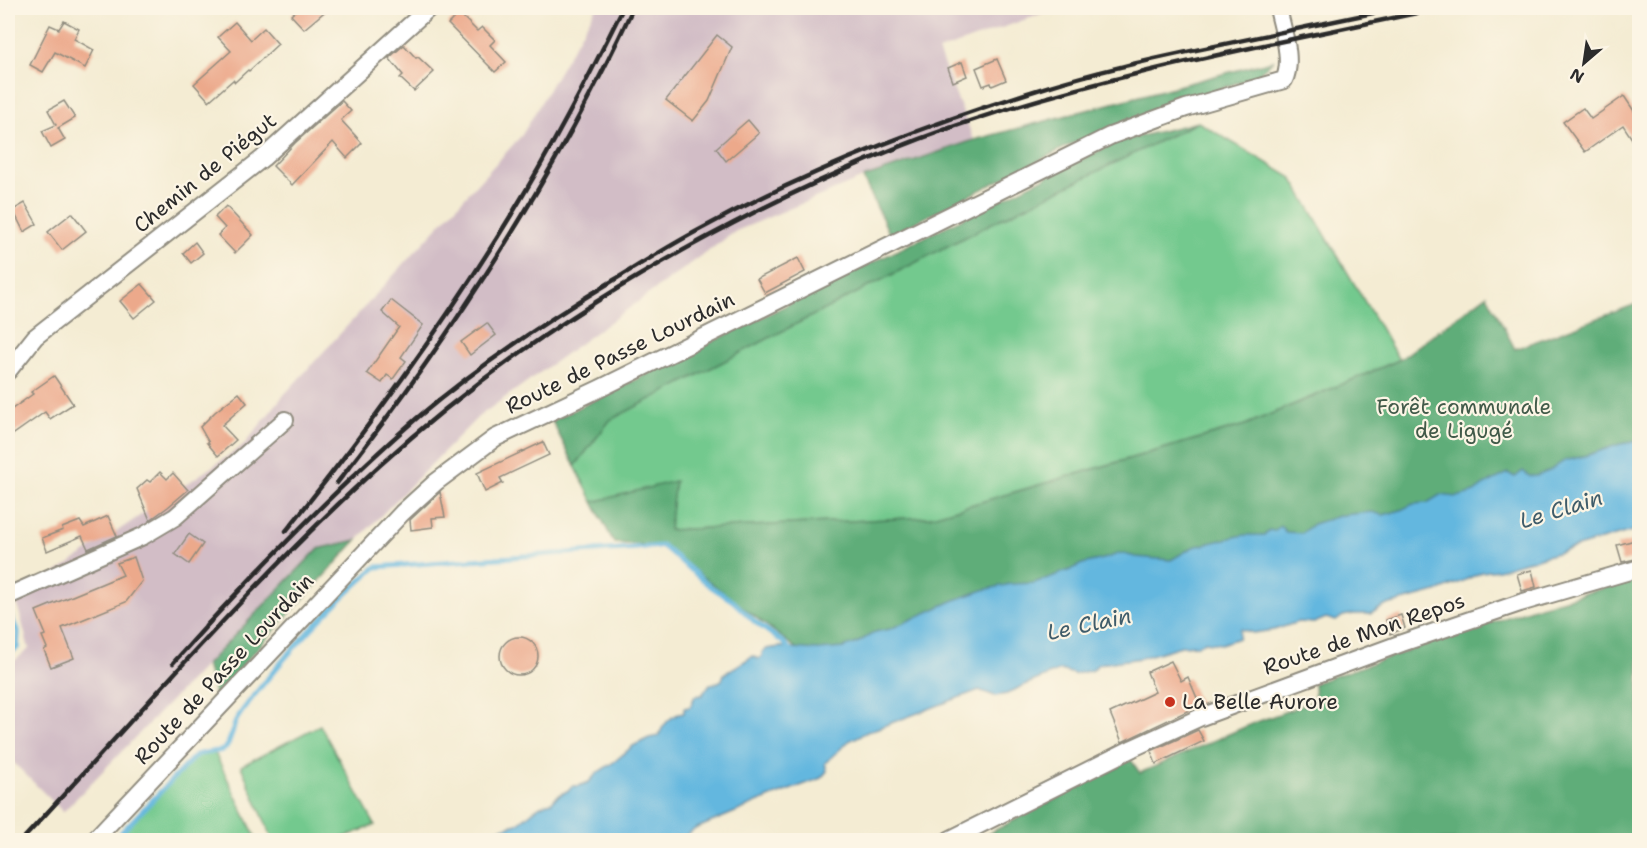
<svg xmlns="http://www.w3.org/2000/svg" width="1647" height="848" font-family="'Shantell Sans',sans-serif">
<style>
.industrial{fill:#d2bdc6}
.green{fill:#73c98e;stroke:#4f7a5c;stroke-width:1.5}
.forest{fill:#5ead79;stroke:#446c52;stroke-width:1.5}
.water{fill:#63b7df;stroke:#477185;stroke-width:1.5}
.lines{fill:none;stroke-linecap:round;stroke-linejoin:round}
.stream{stroke:#63b7df;stroke-width:5}
.building{fill:#eca98b}
.street-casing{stroke:#908c7f;stroke-width:20}
.street{stroke:#fff;stroke-width:16}
.rail{stroke:#2b2b2b;stroke-width:4.5}
.poi-dot{fill:#c8321e;stroke:#fcf5e5;stroke-width:2}
.labels{text-anchor:middle;dominant-baseline:central;stroke-width:4.5;stroke-linejoin:round;paint-order:stroke}
.street-label{font-size:21px;fill:#2b2b2b;stroke:#fcf5e5}
.park-label{font-size:21px;fill:#415a49;stroke:#fcf5e5}
.poi-label{font-size:21px;fill:#2b2b2b;stroke:#fcf5e5;text-anchor:start}
.water-label{font-size:22px;font-style:italic;fill:#3f5c6a;stroke:#fcf5e5}
</style>
<rect width="100%" height="100%" fill="#fcf5e5"/>
<filter id="ink" filterUnits="userSpaceOnUse"><feTurbulence type="fractalNoise" baseFrequency=".0167" numOctaves="2"/><feDisplacementMap in="SourceGraphic" scale="12" xChannelSelector="R" yChannelSelector="G"/><feConvolveMatrix kernelMatrix="1 2 1 2 8 2 1 2 1" color-interpolation-filters="sRGB"/></filter>
<filter id="wash" filterUnits="userSpaceOnUse"><feTurbulence type="fractalNoise" baseFrequency=".008" numOctaves="4" result="noise"/><feDisplacementMap in="SourceGraphic" scale="24" xChannelSelector="R" yChannelSelector="G"/><feGaussianBlur stdDeviation="1.35" result="paint"/><feColorMatrix in="noise" values="0 0 0 0 0 0 0 0 0 0 0 0 0 0 0 0 0 1.4 0 .05"/><feComposite in="paint" operator="in"/></filter>
<g filter="url(#wash)">
<rect width="100%" height="100%" fill="#f4ecd3"/>
<polygon class="industrial" points="596,8 1057,8 938,51 974,140 863,178 736,231 478,417 357,540 318,549 63,812 8,757 8,666 29,649 16,600 244,445 283,396 522,135"/>
<g class="green">
<polygon points="1198,122 1292,178 1399,360 1245,425 929,517 669,530 674,482 593,502 575,466 610,420 998,220"/>
<polygon points="320,725 375,825 337,840 273,840 241,766"/>
<polygon points="208,751 214,751 257,840 116,840 196,755"/>
</g>
<g class="forest">
<polygon points="1272,61 1258,75 1074,143 890,235 863,178 974,140"/>
<polygon points="1198,122 998,220 610,420 575,466 552,421 1117,142"/>
<polygon points="1487,295 1515,349 1639,303 1639,463 836,683 797,649 663,546 614,543 593,502 675,481 669,530 929,517 1245,425 1399,360"/>
<polygon points="357,540 215,695 206,665 318,549"/>
<polygon points="1639,578 1639,840 976,840 1131,760 1140,773 1254,723 1315,701 1314,683 1540,606"/>
</g>
<path class="water" d="M1639,441V529L1498,570L1482,572L1461,582L1436,592L1387,605L1370,614H1354L1343,616L1336,621L1326,618L1314,623L1298,622L1274,630L1253,633L1240,629L1239,638L1221,644L1205,642L1198,645L1181,646L1141,658L1098,664L1093,670L1074,674L1060,670L1020,687L1007,694L995,696L979,690L867,732L849,741L825,763L827,771L821,778L771,797L695,829L686,836L671,840H473V838L479,835L487,833L491,837L494,835V830C502,828 510,827 518,823C529,816 538,804 552,802C557,793 567,794 573,786H579L589,782L597,773L614,762L633,746L649,738L659,736C662,725 672,714 684,713V708L690,707L695,696L702,695L710,684H715L722,680L724,674L753,656L758,659L762,656V652L766,649L780,647L818,650L843,648L857,643L875,632L890,629L952,601L983,590L1010,584L1034,583L1070,570L1082,564L1107,558L1120,553L1136,557L1171,560L1193,547L1243,535H1264L1269,530L1274,531L1280,526L1286,532L1302,533L1313,524L1342,515L1372,512L1383,515L1401,510L1413,504L1427,503L1440,495L1457,497L1464,495L1474,492L1484,485L1508,473L1515,477L1523,471L1529,476H1536L1549,471L1564,461L1588,455L1620,444Z"/>
<g class="lines">
<g class="stream">
<polyline points="8,654 17,648 18,632 10,615"/>
<path d="M114,840L196,755C201,753 221,751 223,750C231,744 232,729 236,721C240,713 247,705 252,698C289,651 330,606 376,567L663,546L710,586L733,601L755,622L784,643L792,652"/>
</g>
</g>
<g id="blocks">
<g class="building">
<polygon points="299,8 329,8 304,29 291,15"/>
<polygon points="459,13 477,31 482,27 495,40 490,45 506,62 495,72 448,24"/>
<polygon points="64,21 79,29 74,39 94,50 85,68 55,52 43,72 30,65 50,25 59,29"/>
<polygon points="235,22 251,40 264,28 278,44 249,71 248,70 235,82 233,80 209,101 194,84 231,51 218,37"/>
<polygon points="717,35 732,47 709,101 693,121 666,100"/>
<polygon points="404,45 416,58 418,57 434,72 414,91 400,78 403,75 389,58"/>
<polygon points="997,59 1006,80 992,86 991,83 983,86 976,68"/>
<polygon points="962,62 967,76 953,82 948,68"/>
<polygon points="1624,96 1640,120 1640,151 1623,125 1585,152 1563,122 1583,108 1591,119"/>
<polygon points="64,101 75,118 58,128 65,140 51,148 42,131 56,125 48,110"/>
<polygon points="342,101 351,111 341,120 362,143 347,158 333,142 292,185 273,166 295,143"/>
<polygon points="748,120 759,133 726,161 716,148"/>
<polygon points="25,203 37,224 24,232 13,210"/>
<polygon points="226,206 253,235 235,253 218,235 225,228 215,217"/>
<polygon points="72,213 86,231 62,250 48,232"/>
<polygon points="195,242 203,253 191,263 183,253"/>
<polygon points="798,258 805,272 765,293 757,279"/>
<polygon points="142,284 156,300 134,318 120,301"/>
<polygon points="391,300 423,325 401,357 406,361 393,379 387,375 382,383 367,373 399,327 382,312"/>
<polygon points="487,323 496,335 470,355 461,342"/>
<polygon points="54,376 73,404 50,419 45,412 8,438 8,412 33,394 31,392"/>
<polygon points="239,393 247,403 222,425 236,440 218,456 207,443 209,443 200,427 215,412"/>
<polygon points="543,442 549,455 500,478 503,483 485,492 477,473"/>
<polygon points="160,472 167,479 173,473 188,490 168,507 150,520 137,489 147,480 150,482"/>
<polygon points="440,492 445,517 432,518 433,527 411,530 410,520"/>
<polygon points="108,516 117,536 88,549 82,536 47,551 42,538 63,530 62,528 80,521 84,527"/>
<polygon points="189,534 203,544 189,564 175,554"/>
<polygon points="1635,540 1640,558 1622,562 1617,545"/>
<polygon points="134,557 142,581 126,602 62,628 74,658 51,667 44,650 47,648 42,636 46,635 36,611 123,575 117,563"/>
<polygon points="1532,570 1536,587 1522,591 1517,574"/>
<polygon points="1401,615 1405,628 1390,634 1386,620"/>
<circle cx="519" cy="656" r="19"/>
<polygon points="1171,661 1181,681 1188,677 1200,705 1122,742 1110,713 1155,692 1147,672"/>
<polygon points="1198,730 1204,741 1156,764 1151,751"/>
</g>
</g>
</g>
<g filter="url(#ink)">
<use href="#blocks" fill-opacity="0" stroke="#908c7f" stroke-width="1.5"/>
<g class="lines">
<g class="street-casing">
<g id="street">
<polyline points="8,371 35,337 263,158 429,8"/>
<polyline points="8,596 143,536 175,517 285,420"/>
<path d="M94,840L402,513L436,482L495,438L599,389L1110,136L1186,108L1284,80C1294,61 1282,28 1278,8"/>
<polyline points="949,840 1133,748 1201,717 1402,643 1520,603 1640,568"/>
</g>
</g>
<use href="#street" class="street"/>
<g class="rail">
<path d="M337,483C452,336 555,177 633,8"/>
<path d="M286,531C368,429 445,324 513,212C553,146 589,77 623,8"/>
<path d="M206,626C273,554 342,483 417,418C478,366 546,321 614,280C642,263 669,246 697,231C808,170 927,124 1047,87C1098,71 1150,60 1201,49C1267,35 1332,21 1397,8"/>
<polyline points="173,663 211,621"/>
<path d="M22,840C139,714 252,582 379,466C493,362 622,279 759,210C827,176 898,145 970,121C1123,70 1283,42 1440,8"/>
</g>
</g>
</g>
<circle class="poi-dot" cx="1170" cy="702" r="6"/>
<g class="labels">
<g class="street-label">
<text transform="translate(205 173) rotate(-39)">Chemin de Piégut</text>
<text transform="translate(620 353) rotate(-26)">Route de Passe Lourdain</text>
<text transform="translate(1364 634) rotate(-19)">Route de Mon Repos</text>
<text transform="translate(224 669) rotate(-47)">Route de Passe Lourdain</text>
</g>
<g class="park-label">
<text x="1464" y="407">Forêt communale<tspan x="1464" dy="24">de Ligugé</tspan></text>
</g>
<g class="poi-label">
<text x="1182" y="702">La Belle Aurore</text>
</g>
<g class="water-label">
<text transform="translate(1561 509) rotate(-17)">Le Clain</text>
<text transform="translate(1089 624) rotate(-12)">Le Clain</text>
</g>
</g>
<rect width="1647" height="848" fill="none" stroke="#fcf5e5" stroke-width="30"/>
<g transform="translate(1584 63) rotate(209)" stroke="#fcf5e5" stroke-width="4.5" paint-order="stroke">
<path d="M0-4.5L10 22L0 15L-10 22Z" fill="#2b2b2b"/>
<text y="-9" font-size="16" font-weight="bold" text-anchor="middle" fill="#2b2b2b">N</text>
</g>
</svg>
